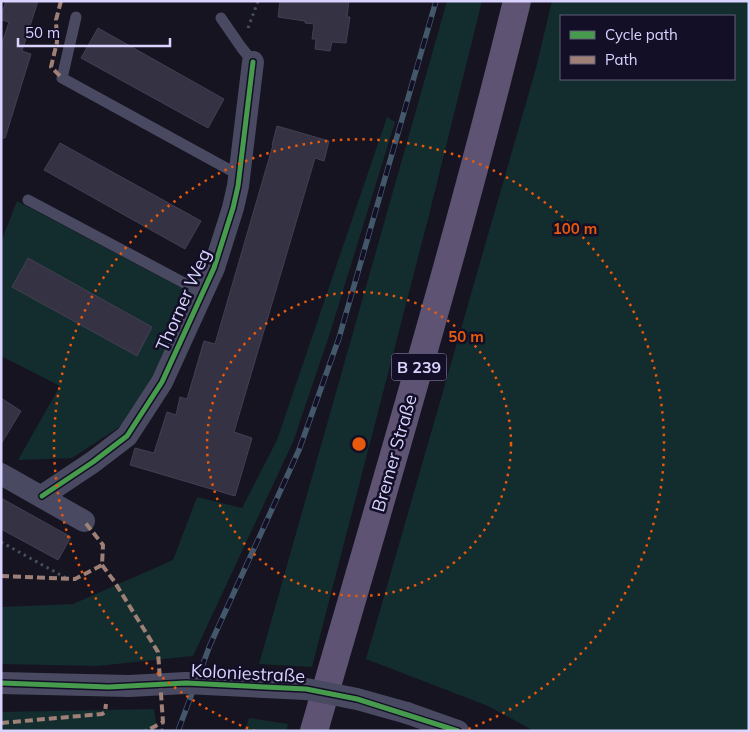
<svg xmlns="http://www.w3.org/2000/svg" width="750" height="732" font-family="Mulish,sans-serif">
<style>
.green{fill:#132c2d;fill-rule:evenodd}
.building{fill:#343243;stroke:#433f54}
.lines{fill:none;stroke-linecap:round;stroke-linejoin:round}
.path{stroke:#44505f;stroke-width:3;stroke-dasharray:2.5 4;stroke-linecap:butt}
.service{stroke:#4a4962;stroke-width:11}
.minor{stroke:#4a4962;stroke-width:22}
.primary{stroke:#5e5373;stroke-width:28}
.rail-casing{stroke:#43596b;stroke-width:5.5}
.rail{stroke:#130f26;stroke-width:4;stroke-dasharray:11;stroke-linecap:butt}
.minor-bridge{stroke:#4a4962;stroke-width:22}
.quiet{stroke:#9e8076;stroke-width:4;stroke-dasharray:8 4;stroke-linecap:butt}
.cycleway-casing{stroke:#130f26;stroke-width:8}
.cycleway{stroke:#469c4c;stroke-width:5}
.ring{fill:none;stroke:#e8590c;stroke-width:2.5;stroke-dasharray:2.5 5}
.labels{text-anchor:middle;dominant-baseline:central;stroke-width:5;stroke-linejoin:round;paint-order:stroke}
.shield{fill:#130f26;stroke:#9e99be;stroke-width:1}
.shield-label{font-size:16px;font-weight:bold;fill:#d9d4ff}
.street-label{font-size:18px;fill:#d9d4ff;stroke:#130f26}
.centre{fill:#e8590c;stroke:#130f26;stroke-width:2.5}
.ring-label{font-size:15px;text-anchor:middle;font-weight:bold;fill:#e8590c;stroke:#130f26;stroke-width:5;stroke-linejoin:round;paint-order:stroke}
</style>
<rect width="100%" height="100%" fill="#161421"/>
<g class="green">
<polygon points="447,1 482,1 428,219 312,667 259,664"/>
<path d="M552,1H749V731H534L488,706L366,659L536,68ZM734,16V79H561V16Z"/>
<polygon points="387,117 395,122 330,333 293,442 193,656 97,666 1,664 1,607 73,604 173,560 197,497 242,508 277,440"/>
<polygon points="17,201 193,294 151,379 121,426 72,458 18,460 60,386 1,356 1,242"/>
<polygon points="154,709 157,731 1,731 1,712"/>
<polygon points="249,718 288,724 286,731 245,731"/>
</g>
<g class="building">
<polygon points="6,1 38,1 22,51 31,54 5,138 1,138 1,46 9,22 1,20 1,16"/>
<polygon points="280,1 349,1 347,17 350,17 346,43 332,42 330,51 315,49 316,39 312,39 314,24 305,23 305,21 278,17"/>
<polygon points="98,28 224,99 208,128 81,58"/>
<polygon points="277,126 329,141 324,161 315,158 234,432 252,438 235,496 130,465 135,448 154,453 167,412 176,415 180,397 187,399 204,341 215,344 273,145 272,145"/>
<polygon points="60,143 201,221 185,249 44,170"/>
<polygon points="28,258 152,327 137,356 12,287"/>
<polygon points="1,398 21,411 1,444"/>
<polygon points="1,498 71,537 58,560 1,529"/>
</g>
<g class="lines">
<g class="path">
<polyline points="248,28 258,1"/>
<polyline points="1,542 66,578"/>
<polyline points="162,731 163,722"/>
</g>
<g class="service">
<polyline points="76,17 62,78 239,175"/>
<polyline points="221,18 241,47 253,62"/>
<polyline points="28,200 203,293"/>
</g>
<g class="minor">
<polyline points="1,474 84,521"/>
<polyline points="42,496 93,462 127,436 162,382 214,268 233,208 238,186 253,62"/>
<polyline points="1,683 129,686"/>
<polyline points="407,713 458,731"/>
</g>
<path class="primary" d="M314,731C384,488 457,246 517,1"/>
<g class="rail-casing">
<polyline id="rail" points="178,731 210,645 299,450 339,338 436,1"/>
</g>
<use href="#rail" class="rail"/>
<polyline class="minor-bridge" points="129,686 186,683 306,689 357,699 407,713"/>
<g class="quiet">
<polyline points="61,1 56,20 57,42 51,67 62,78"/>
<polyline points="102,565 114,581 158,652 163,722 146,731"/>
<polyline points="1,576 75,579 102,565 103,545 84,521"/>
<polyline points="1,723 102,714 105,712 106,704"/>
</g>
<g class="cycleway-casing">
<g id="cycleway">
<polyline points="42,496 93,462 127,436 162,382 214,268 233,208 238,186 253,62"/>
<polyline points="1,683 109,687 186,683 306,689 357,699 458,731"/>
</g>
</g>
<use href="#cycleway" class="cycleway"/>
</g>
<g class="ring">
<circle cx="359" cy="444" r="152"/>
<path d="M255 731A305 305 0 1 1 463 731"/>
</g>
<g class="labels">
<rect class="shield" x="391.5" y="353.5" width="55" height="27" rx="4"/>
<g class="shield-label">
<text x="419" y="367">B 239</text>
</g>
<g class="street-label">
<text transform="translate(183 300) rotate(-66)">Thorner Weg</text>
<text transform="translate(394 453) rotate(-74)">Bremer Straße</text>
<text transform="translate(248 673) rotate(3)">Koloniestraße</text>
</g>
</g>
<circle cx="359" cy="444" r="8" class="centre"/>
<g class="ring-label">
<text x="575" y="234">100 m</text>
<text x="466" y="342">50 m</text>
</g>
<rect width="750" height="732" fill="none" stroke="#d9d4ff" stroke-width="5"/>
<rect x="560" y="15" width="175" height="65" fill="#130f26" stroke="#625e7d"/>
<rect x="570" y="31" width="25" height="8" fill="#469c4c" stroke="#625e7d"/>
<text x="605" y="40" font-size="15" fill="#d9d4ff">Cycle path</text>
<rect x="570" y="56" width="25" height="8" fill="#9e8076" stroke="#625e7d"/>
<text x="605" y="65" font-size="15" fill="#d9d4ff">Path</text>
<path d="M18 38v8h152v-8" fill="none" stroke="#d9d4ff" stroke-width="2.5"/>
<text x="25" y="38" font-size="15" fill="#d9d4ff" stroke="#130f26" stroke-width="4" paint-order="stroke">50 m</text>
</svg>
